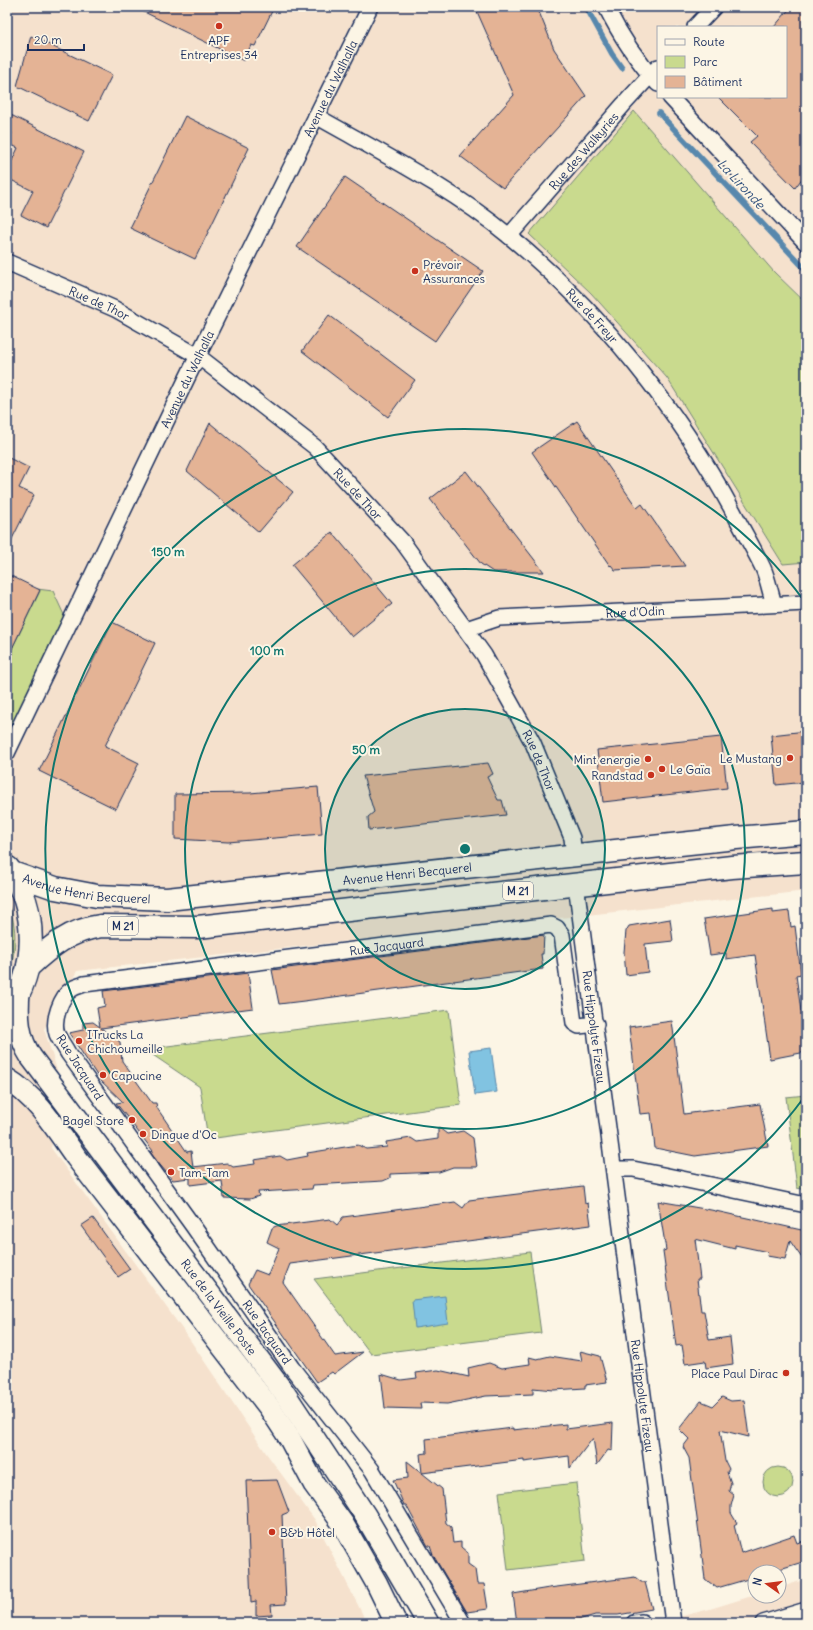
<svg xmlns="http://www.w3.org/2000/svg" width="813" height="1630" font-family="Delius,sans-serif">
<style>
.built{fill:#f5e1cd;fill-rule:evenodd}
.green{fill:#c9da8e;stroke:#728476}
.water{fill:#81c3e1;stroke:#5888ad}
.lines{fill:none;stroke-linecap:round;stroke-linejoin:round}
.stream{stroke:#5888ad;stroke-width:5.5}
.building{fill:#e4b395;stroke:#1b2f5e}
.minor-casing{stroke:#1b2f5e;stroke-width:18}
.secondary-casing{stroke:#1b2f5e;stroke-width:24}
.primary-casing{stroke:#1b2f5e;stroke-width:25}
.minor{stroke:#fcf5e5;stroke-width:15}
.secondary{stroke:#fcf5e5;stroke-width:21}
.primary{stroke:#fcf5e5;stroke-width:22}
.ring{fill:none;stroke:#0f766e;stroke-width:2}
.poi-dot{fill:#c8321e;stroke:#fcf5e5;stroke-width:1.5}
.labels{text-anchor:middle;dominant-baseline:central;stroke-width:4;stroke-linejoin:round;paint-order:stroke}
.shield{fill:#fcf5e5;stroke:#5e6a86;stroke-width:1}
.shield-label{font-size:11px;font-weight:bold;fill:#1b2f5e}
.poi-label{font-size:12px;fill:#1b2f5e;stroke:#fcf5e5;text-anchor:start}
.street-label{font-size:12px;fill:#1b2f5e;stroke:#fcf5e5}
.water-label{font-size:13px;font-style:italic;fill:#34547f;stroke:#fcf5e5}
.centre{fill:#0f766e;stroke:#fcf5e5;stroke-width:2}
.ring-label{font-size:12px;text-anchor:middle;font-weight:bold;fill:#0f766e;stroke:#fcf5e5;stroke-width:4;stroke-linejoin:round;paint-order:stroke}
</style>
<rect width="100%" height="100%" fill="#fcf5e5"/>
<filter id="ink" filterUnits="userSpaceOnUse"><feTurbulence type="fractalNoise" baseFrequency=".025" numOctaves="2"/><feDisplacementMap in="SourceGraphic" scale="8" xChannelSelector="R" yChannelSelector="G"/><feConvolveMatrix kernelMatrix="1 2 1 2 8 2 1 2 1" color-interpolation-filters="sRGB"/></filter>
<g filter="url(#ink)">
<g class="built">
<path d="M7,7H806V298L804,301L774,272L529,234L591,293L667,378L783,564L806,562V891L77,971L44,1029L64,1092L51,1148L188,1337L266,1453L315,1520L367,1623H7ZM658,27H786V97H658Z"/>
<polygon points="806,1579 806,1623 654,1623 710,1609 755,1595 779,1596 779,1588"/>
</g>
<g class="green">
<polygon points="634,111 774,272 806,303 806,562 783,564 667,378 591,293 529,234"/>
<polygon points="37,589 53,591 69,626 7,737 7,659 40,591"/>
<path d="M7,901C19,931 16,950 7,980Z"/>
<polygon points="449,1010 461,1105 208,1139 200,1087 144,1049"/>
<polygon points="806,1095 806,1190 797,1188 786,1097"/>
<polygon points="530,1252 541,1333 371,1354 314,1279"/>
<circle cx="778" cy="1482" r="15"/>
<polygon points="576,1483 585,1561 508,1570 499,1492"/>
</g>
<g class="water">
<polygon points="491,1048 497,1092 475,1095 469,1051"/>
<polygon points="445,1296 448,1323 415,1328 412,1300"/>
</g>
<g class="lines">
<g class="stream">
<polyline points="586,7 612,54 622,68"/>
<polyline points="659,113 806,270"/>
</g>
</g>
<g class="building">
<polygon points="134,7 274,7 255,46 251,45 244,61"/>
<polygon points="475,7 537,7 554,49 586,96 503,188 460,156 514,95"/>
<polygon points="791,7 806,7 806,173 795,188 750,142 757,136 718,97 786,97 786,27 774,27"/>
<polygon points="31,36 112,75 89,121 17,86"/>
<polygon points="7,113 84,152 46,228 21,215 33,191 7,178 7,171 18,148 7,143 12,133 7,130"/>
<polygon points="185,116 249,148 195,259 130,228"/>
<polygon points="345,177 483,271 435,341 297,247"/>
<polygon points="329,315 415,380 388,417 302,351"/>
<polygon points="577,421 637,508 642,504 685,566 615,570 611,565 610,566 532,452"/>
<polygon points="210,423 293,492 259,532 187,471"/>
<polygon points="7,457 29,468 19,488 34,495 7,549"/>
<polygon points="466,471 544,572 493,572 481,564 470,550 430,499"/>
<polygon points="332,532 392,604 352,637 292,565"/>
<polygon points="7,574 40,590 7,659"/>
<polygon points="112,622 155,643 105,746 139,763 116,809 39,771"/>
<polygon points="806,731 806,782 776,785 771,735"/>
<polygon points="721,737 727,788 603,802 597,750"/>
<polygon points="488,763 493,774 487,777 498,800 502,800 506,815 369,830 368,817 374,812 363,776"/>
<polygon points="318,787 322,834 228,842 175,839 175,794 250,793"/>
<polygon points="773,909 773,913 789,911 791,927 795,926 801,974 796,975 801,1011 806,1011 806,1037 804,1037 806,1052 770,1059 755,955 726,959 726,953 710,955 704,919"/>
<polygon points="670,919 673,941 645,944 648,972 626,975 624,952 626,931 629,926"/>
<polygon points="544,935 543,954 541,954 543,969 304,1001 279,1004 272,970"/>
<polygon points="248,973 253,1008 101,1028 120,1042 122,1061 152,1103 156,1103 157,1108 187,1152 191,1151 193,1167 227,1163 233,1167 255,1164 254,1160 280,1156 287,1160 308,1156 307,1153 358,1145 366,1149 387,1147 386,1142 411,1138 417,1142 438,1139 438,1127 447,1134 463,1131 473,1138 477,1167 453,1167 439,1172 390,1174 390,1178 383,1181 313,1185 312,1189 258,1192 259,1196 250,1199 224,1198 222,1181 190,1185 190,1178 173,1180 160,1165 150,1152 153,1151 116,1103 123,1102 100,1080 69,1033 83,1030 83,1023 93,1022 100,1027 97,1008 105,1006 103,991"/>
<polygon points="672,1021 684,1114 760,1104 768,1146 695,1156 655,1148 651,1113 640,1114 629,1027"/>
<polygon points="583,1186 585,1204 588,1203 591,1225 290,1264 283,1282 335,1356 363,1352 334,1374 332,1372 317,1382 248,1284 255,1270 268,1275 279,1248 267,1242 272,1228 276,1226 330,1219 337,1225 343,1217 455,1202 463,1208 469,1200"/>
<polygon points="658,1201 711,1210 806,1231 806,1264 790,1241 785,1259 767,1256 768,1252 735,1245 735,1249 695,1239 700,1279 697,1279 701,1311 704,1311 709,1340 730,1337 733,1364 706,1368 705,1361 685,1364 682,1345 676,1346 663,1251 666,1250"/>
<polygon points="93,1218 130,1269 118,1277 81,1226"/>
<polygon points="580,1351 600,1356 607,1382 585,1385 585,1388 554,1390 533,1388 533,1394 486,1396 447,1404 420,1403 421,1409 385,1408 381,1374 401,1380 417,1378 416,1373 438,1370 469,1377 468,1368 489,1363 502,1368 530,1364 529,1357 537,1359 550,1356 582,1361"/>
<polygon points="722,1397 731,1401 744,1400 749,1437 720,1430 725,1461 729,1469 727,1472 731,1483 729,1491 734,1495 731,1506 731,1513 737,1523 734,1525 741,1553 794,1535 797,1543 806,1540 806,1561 770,1572 755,1572 755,1577 717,1588 705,1579 689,1458 683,1447 689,1439 679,1429 701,1401 713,1406"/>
<polygon points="613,1423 612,1451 608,1450 597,1465 593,1438 570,1468 569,1456 524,1462 524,1460 422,1473 420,1454 427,1453 426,1439 513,1428 513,1430 566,1424 566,1429"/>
<polygon points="407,1461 442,1489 446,1523 451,1527 453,1543 461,1542 461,1547 468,1553 468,1564 475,1569 477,1584 484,1584 488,1609 467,1612 433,1555 430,1546 428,1546 406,1505 404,1505 393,1480 408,1478"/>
<polygon points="277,1480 289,1512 282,1515 286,1604 271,1605 272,1615 256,1616 256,1601 251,1602 246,1481"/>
<polygon points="635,1577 641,1582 645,1582 652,1609 618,1615 595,1615 575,1621 543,1619 544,1623 517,1623 513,1594 549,1588"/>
</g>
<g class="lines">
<g class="minor-casing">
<g id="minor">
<path d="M606,7C620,35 637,61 658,84"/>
<polyline points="695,27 714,7"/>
<polyline points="670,97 806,243"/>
<path id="s1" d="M316,116C381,153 451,188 509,236C601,312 678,409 734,513C743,531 754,549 763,568C768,579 770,592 774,604"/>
<path id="s2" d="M509,236L624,104L658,67"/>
<path id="s3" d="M7,262L115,309L198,356L315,447L402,541L484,655L533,743L572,838L574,856"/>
<path id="s4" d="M466,629L499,618L806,603"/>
<path id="s5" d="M7,753L187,378L370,7"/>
<path id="s6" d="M576,884L673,1623"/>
<polyline points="615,1169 633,1169 663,1175 806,1205"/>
<path id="s7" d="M463,1623L372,1470L292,1368L193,1226L68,1053C65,1047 60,1041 57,1034C52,1021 61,996 72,989C76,986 81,986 84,984L551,925L557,928L562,935L574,1023L579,1026L596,1024"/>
<polyline points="634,1623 642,1622"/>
<polyline points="763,1623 806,1610"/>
</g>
</g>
<g class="secondary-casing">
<g id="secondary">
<path id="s8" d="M19,992C17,1016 18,1037 31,1057L285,1394L365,1515L428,1623"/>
<path d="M7,1079C37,1097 56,1129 76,1157L269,1407L290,1439L314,1484L343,1524L377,1584L396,1623"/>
</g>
</g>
<g class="primary-casing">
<g id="primary">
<path id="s9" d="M12,873L55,888L97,896L167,899L736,838L806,832"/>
<path d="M28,967C50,947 70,930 101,926L198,927L732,867L806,862"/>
<path d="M7,1012C38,972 39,908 8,868"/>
</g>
</g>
<use href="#minor" class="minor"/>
<use href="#secondary" class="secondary"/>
<use href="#primary" class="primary"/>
</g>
</g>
<circle cx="465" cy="849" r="140" fill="#0f766e" fill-opacity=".12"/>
<g class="ring">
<circle cx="465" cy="849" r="140"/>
<circle cx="465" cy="849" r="280"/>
<path d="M805 1096A420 420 0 1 1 805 602"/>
</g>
<g class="poi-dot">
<circle cx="219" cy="26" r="4"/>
<circle cx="415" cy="271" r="4"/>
<circle cx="790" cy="758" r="4"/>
<circle cx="648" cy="759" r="4"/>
<circle cx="662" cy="769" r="4"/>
<circle cx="651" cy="775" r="4"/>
<circle cx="79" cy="1041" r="4"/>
<circle cx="103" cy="1075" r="4"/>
<circle cx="132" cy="1120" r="4"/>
<circle cx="143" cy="1134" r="4"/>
<circle cx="171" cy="1172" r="4"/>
<circle cx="786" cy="1373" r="4"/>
<circle cx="272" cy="1532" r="4"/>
</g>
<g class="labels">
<g class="shield">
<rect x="503" y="882" width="30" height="18" rx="3"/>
<rect x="108" y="917" width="30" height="18" rx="3"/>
</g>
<g class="shield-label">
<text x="518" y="891">M 21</text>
<text x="123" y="926">M 21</text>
</g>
<g class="poi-label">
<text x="219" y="40" text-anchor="middle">APF<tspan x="219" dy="14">Entreprises 34</tspan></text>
<text x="423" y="264">Prévoir<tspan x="423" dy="14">Assurances</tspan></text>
<text x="782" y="758" text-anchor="end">Le Mustang</text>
<text x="640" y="759" text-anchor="end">Mint energie</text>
<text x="670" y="769">Le Gaïa</text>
<text x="643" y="775" text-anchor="end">Randstad</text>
<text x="87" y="1034">ITrucks La<tspan x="87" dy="14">Chichoumeille</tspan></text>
<text x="111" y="1075">Capucine</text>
<text x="124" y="1120" text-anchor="end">Bagel Store</text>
<text x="151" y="1134">Dingue d'Oc</text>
<text x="179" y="1172">Tam-Tam</text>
<text x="778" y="1373" text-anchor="end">Place Paul Dirac</text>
<text x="280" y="1532">B&amp;b Hôtel</text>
</g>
<g class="street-label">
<text stroke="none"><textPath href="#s5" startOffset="739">Avenue du Walhalla</textPath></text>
<text stroke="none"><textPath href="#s2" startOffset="113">Rue des Walkyries</textPath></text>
<text stroke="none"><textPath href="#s3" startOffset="101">Rue de Thor</textPath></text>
<text stroke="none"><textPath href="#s1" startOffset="343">Rue de Freyr</textPath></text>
<text stroke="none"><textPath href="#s5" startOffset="415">Avenue du Walhalla</textPath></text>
<text stroke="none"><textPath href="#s3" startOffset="425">Rue de Thor</textPath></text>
<text stroke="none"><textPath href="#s4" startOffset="171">Rue d'Odin</textPath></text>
<text stroke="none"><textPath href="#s3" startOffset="749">Rue de Thor</textPath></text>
<text stroke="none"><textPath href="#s9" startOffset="400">Avenue Henri Becquerel</textPath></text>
<text stroke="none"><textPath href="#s9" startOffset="77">Avenue Henri Becquerel</textPath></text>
<text stroke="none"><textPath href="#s7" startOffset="1084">Rue Jacquard</textPath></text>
<text stroke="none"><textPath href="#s6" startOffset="144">Rue Hippolyte Fizeau</textPath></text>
<text transform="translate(80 1067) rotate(57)">Rue Jacquard</text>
<text stroke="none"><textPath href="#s8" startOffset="380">Rue de la Vieille Poste</textPath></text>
<text transform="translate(267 1332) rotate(55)">Rue Jacquard</text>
<text stroke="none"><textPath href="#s6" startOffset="516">Rue Hippolyte Fizeau</textPath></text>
</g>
<g class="water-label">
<text transform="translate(741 184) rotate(47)">La Lironde</text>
</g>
</g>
<circle cx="465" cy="849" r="6" class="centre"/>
<g class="ring-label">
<text x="168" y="556">150 m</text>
<text x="267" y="655">100 m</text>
<text x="366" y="754">50 m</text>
</g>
<rect width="813" height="1630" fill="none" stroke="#fcf5e5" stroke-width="24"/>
<rect x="12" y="12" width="789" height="1606" fill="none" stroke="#1b2f5e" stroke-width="1.5" filter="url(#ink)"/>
<rect x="657" y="26" width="130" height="72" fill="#fcf5e5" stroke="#a2a6af"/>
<rect x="665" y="39" width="20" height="6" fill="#fcf5e5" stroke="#a2a6af"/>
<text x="693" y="46" font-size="12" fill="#1b2f5e">Route</text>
<rect x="665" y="56" width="20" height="12" fill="#c9da8e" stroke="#a2a6af"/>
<text x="693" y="66" font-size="12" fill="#1b2f5e">Parc</text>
<rect x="665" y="76" width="20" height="12" fill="#e4b395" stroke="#a2a6af"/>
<text x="693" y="86" font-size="12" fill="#1b2f5e">Bâtiment</text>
<g transform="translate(767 1584) rotate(284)"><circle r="19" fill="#fcf5e5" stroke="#a2a6af"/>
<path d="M0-3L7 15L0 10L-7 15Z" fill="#c8321e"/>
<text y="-6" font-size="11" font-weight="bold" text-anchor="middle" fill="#1b2f5e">N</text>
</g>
<path d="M28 44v6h56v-6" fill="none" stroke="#1b2f5e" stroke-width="2"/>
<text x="34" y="44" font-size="12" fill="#1b2f5e" stroke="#fcf5e5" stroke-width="3" paint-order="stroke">20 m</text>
</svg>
